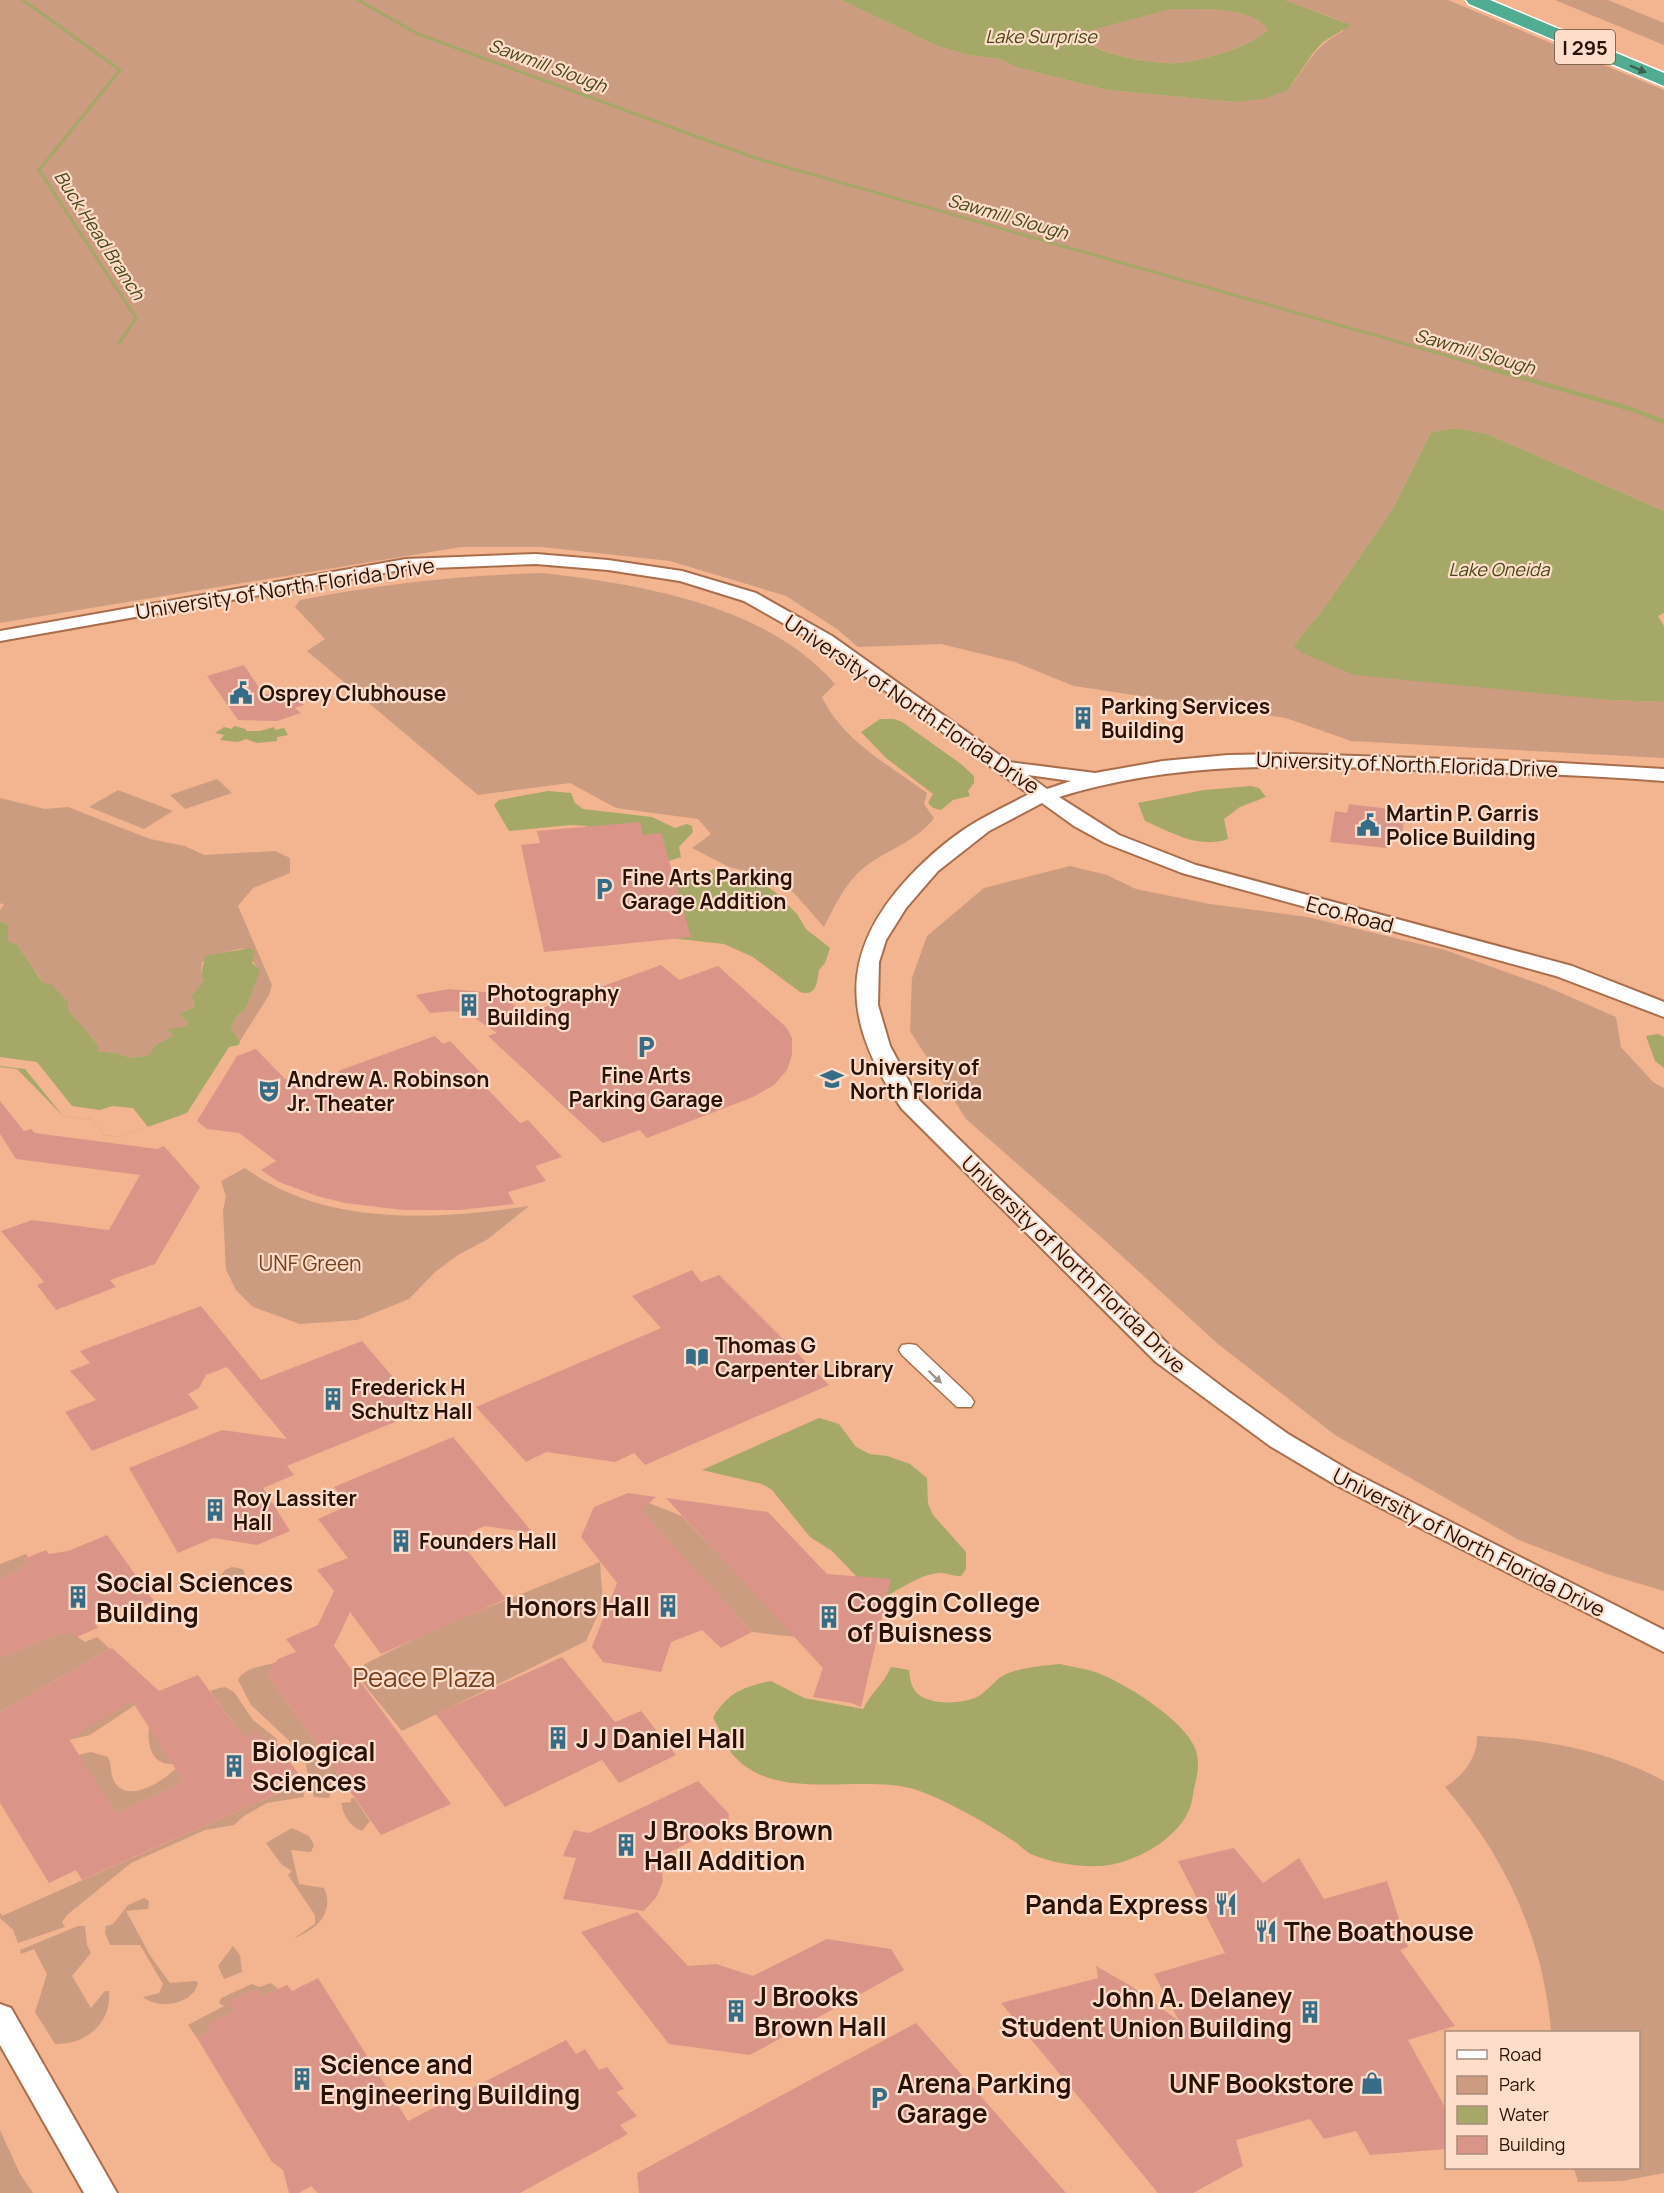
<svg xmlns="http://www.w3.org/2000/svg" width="1664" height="2193" font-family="Manrope,sans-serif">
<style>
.green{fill:#cc9c80}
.water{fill:#a5a867;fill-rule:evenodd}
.pier{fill:#f3b490}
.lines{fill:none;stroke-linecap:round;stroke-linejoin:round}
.stream-far1{stroke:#a5a867;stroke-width:3}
.stream{stroke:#a5a867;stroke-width:4.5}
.building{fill:#db9588;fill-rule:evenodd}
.minor-casing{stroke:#a86e4c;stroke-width:3}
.tertiary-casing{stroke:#a86e4c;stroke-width:4}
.motorway-casing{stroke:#fff;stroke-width:3}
.minor{fill:#fff;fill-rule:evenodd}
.tertiary{fill:#fff;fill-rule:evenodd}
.motorway{fill:#50ad91;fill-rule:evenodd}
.oneway{fill:#3c604b}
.oneway2{fill:#9f948e}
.labels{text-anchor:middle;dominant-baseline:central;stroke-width:4.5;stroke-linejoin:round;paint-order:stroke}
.far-water-label{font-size:18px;font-style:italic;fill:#474815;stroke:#feddcb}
.shield{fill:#feddcb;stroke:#694f40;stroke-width:1.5}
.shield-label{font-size:20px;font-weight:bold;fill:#291205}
.street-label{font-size:21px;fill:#291205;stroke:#feddcb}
.poi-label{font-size:21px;font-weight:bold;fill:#291205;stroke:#feddcb;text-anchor:start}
.park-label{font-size:21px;fill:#793f1a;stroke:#feddcb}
.near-poi-label{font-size:26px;font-weight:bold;fill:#291205;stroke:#feddcb;text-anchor:start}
.near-park-label{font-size:26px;fill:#793f1a;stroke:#feddcb}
</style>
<rect width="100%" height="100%" fill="#f3b490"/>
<g class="green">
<path d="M0,0H841L937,46L968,55L999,59L1019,68L1107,90L1234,102L1288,90C1309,63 1311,49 1343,31L1344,22L1285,0H1448L1664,90V511L1487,434L1456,428L1431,432L1392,510L1324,608L1293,646L1609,700L1664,702V758L1351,741L1286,718L1074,686L1015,662L941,644L858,647L837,629L786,596L670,561L542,547H461L0,623Z"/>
<polygon points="1555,0 1608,0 1664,23 1664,45"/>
<path d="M1172,9C1197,9 1254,6 1268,30C1247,47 1212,57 1186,62C1164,67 1087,55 1079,32Z"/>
<path d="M544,573C642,585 767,605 835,684L822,697C843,741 889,765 927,793L924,804L934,818C913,846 879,851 856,875C842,890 833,909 824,927L794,893L765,876L729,867L692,848L711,834L698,819L616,808L570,783L478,795L307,651L325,639L295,607L300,600C381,584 461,575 544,573Z"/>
<polygon points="217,779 232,793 185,809 170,795"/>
<polygon points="118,790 173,811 144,829 89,807"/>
<polygon points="0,798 45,809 68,807 150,839 185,846 204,855 275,851 290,858 290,873 253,888 238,906 272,985 269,995 240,1041 231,1029 235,1018 246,1008 259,970 243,948 215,955 202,962 201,975 204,980 193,1002 195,1007 178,1014 188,1022 187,1026 167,1031 175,1035 154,1046 149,1055 131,1058 116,1053 96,1051 98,1045 44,984 17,944 7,942 8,925 0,921 0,910 4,905 0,903"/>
<polygon points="1070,866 1107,875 1136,889 1210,904 1307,917 1445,950 1545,986 1616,1017 1621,1047 1653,1082 1664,1088 1664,1591 1607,1574 1519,1540 1335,1435 1218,1344 1101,1237 966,1119 910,1031 912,978 927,936 984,888"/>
<path d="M245,1168C325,1227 436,1220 529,1206L488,1239L458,1255L435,1272L409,1299L357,1320L300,1324L253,1307L236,1290L226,1270L223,1211L226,1196L221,1181Z"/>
<polygon points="626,1494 682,1516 796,1637 752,1632"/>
<polygon points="26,1554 28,1557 24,1559 28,1564 19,1568 20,1571 0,1579 0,1564"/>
<path d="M600,1562L603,1603L586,1641L402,1731L353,1671C431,1626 517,1597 600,1562Z"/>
<polygon points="232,1567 243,1569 245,1576 237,1583 225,1582 221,1575 225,1570"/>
<polygon points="71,1632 85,1642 97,1637 110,1649 0,1712 0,1658 60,1633"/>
<path d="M277,1662L267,1674L340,1777L333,1785L329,1798L314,1797L305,1762L299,1750L251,1705L238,1680C245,1666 264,1667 277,1662Z"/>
<polygon points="219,1688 225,1687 234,1692 253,1720 277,1739 277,1743 273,1738 263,1742 256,1732 243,1737 210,1691"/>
<polygon points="132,1700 135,1705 90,1735 64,1741"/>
<path d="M149,1727L173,1764C151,1765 147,1745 149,1727Z"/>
<path d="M1477,1736C1542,1739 1606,1749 1664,1781V2173L1622,2181L1578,2182L1574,2168H1638V2032H1551C1544,1940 1505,1856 1445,1787C1462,1777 1478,1757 1477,1736Z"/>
<path d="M91,1752L108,1757C112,1765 110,1774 114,1781C127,1805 164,1781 176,1768L184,1782L116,1814L78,1755Z"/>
<polygon points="298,1776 302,1781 304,1797 267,1803 244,1816 234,1825 205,1830 131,1863 67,1915 62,1922 65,1927 18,1943 13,1930 0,1918 0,1912 2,1916 281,1792 277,1785"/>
<path d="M351,1798H354L370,1821L362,1831C350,1826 344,1817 341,1803L351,1802Z"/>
<path d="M292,1828L309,1836L314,1845L311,1852L291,1850L299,1884L324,1888C335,1913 316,1930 294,1938L315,1924V1915L288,1875L292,1871L282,1865L266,1843Z"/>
<path d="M144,1898L149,1901L148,1909L126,1911L151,1957L170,1983L196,1981L198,1983C193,2005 158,2010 143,1997L159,1993L163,1984L140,1945H110L105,1933L106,1926L113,1924L128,1905Z"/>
<path d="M78,1926H85L87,1945L91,1953L72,1976L91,2008L105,1991H109C112,2023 86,2045 55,2044L35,2012L47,1974L34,1949L21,1954L20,1950Z"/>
<polygon points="233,1946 240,1955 242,1972 224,1979 218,1966"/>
<polygon points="271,1983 278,1989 262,1996 257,1989 229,2002 235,2011 207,2025 210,2031 197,2038 188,2025 224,2006 219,2003 221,1998 252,1984 259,1987"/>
<polygon points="0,2130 20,2174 33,2193 0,2193"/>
</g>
<g class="water">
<path d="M841,0H1285L1351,25L1323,42L1313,53L1288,90L1263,99L1234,102L1107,90L1019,68L999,59L968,55L937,46ZM1172,9C1196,9 1254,6 1268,30C1248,47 1212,57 1186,62C1164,67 1087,55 1079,33Z"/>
<polygon points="1456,428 1487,434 1664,511 1664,613 1658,616 1664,626 1664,702 1609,700 1354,675 1302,653 1293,646 1324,608 1392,510 1431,432"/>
<polygon points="880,719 894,719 902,722 961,764 974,776 974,783 968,791 970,796 953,800 941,810 933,808 928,803 933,794 886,758 861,732"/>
<polygon points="234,726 246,729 246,731 260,731 274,727 275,730 284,728 288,735 277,737 277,741 257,743 246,739 238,742 220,740 224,735 215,733 224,727 232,729"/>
<path d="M1251,786L1259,788L1266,797L1240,807L1224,819L1228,839C1198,849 1173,833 1145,821L1138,803L1204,790Z"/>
<polygon points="548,791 571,793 575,803 583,809 652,817 675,828 687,824 692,826 693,832 679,847 681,857 654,866 595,843 587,826 571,825 509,831 494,805 499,800"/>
<path d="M717,868L759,882L774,891L797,914L806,929L830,948L825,963L819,970C817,982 817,997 800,992L753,957L724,944L661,937L675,883Z"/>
<polygon points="0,921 8,925 8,942 17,944 43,983 51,984 68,1002 68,1010 98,1045 97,1051 116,1053 131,1058 149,1055 154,1046 174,1035 166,1030 187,1026 188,1022 178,1014 195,1007 192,996 204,980 201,975 205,956 250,948 255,951 252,963 260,970 246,1008 235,1018 231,1029 240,1041 239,1045 229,1047 187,1113 119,1137 104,1135 92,1120 63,1116 17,1069 0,1067"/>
<polygon points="1658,1034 1664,1037 1664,1068 1655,1061 1646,1036"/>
<path d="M819,1418L839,1424L856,1447L870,1454L887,1456L910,1464L927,1478L928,1504L933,1515L966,1552V1569L961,1576C953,1577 946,1572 938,1573C920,1575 901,1588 885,1597L857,1577L832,1551L810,1537L772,1490L762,1484L702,1470Z"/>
<path d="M1060,1664C1071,1667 1084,1668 1095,1672C1124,1682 1184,1720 1195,1748C1200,1762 1198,1774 1194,1788C1193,1795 1192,1803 1189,1810C1177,1840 1131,1865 1100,1866C1078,1867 1053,1863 1033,1855C1026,1852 1021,1846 1015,1842C990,1825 938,1795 910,1788C853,1774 770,1805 729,1750C723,1741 720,1728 713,1718C727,1693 743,1687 771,1681L804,1698L863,1709C872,1691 884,1684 891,1667L909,1670C910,1679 911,1688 919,1695C932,1705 962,1704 977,1697C988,1691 995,1679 1006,1674C1024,1667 1041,1666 1060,1664Z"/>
</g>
<polygon class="pier" points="0,1057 37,1062 72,1106 100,1110 112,1106 133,1108 148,1127 119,1137 104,1135 92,1120 63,1116 25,1069 0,1066"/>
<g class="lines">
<g class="stream-far1">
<polyline points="23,0 120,70 39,170 136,318 119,343"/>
<polyline points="358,0 418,34 755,158 1486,367"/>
</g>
<polyline class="stream" points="1481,366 1631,409 1664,422"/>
</g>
<g class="building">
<polygon points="244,665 264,695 284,690 304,705 295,708 301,713 277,721 238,720 207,676"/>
<polygon points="1349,804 1406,811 1401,838 1389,837 1387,848 1330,842 1335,811 1347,813"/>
<polygon points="640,822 643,835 661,833 691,937 544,952 521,845 540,843 537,831"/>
<polygon points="661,965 679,980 718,966 786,1027 792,1038 792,1055 787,1070 774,1085 753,1097 647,1138 640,1130 603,1143 488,1036 497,1033 469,1014 453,1011 430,1013 416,995 449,989 484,992 506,999 526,1014"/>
<polygon points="435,1036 443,1044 450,1041 482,1074 474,1075 520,1123 528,1120 562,1157 535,1166 546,1181 508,1192 514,1204 459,1210 403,1210 345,1203 317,1196 279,1182 261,1170 276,1161 239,1133 207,1129 197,1121 237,1056 256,1049 285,1079 352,1087 338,1071"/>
<polygon points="0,1101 24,1131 31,1129 35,1133 157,1149 164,1146 200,1187 155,1264 110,1280 116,1287 56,1310 37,1285 44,1282 1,1231 32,1220 109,1230 140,1175 16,1159 0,1134"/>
<polygon points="692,1270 701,1282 719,1275 829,1385 645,1465 634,1453 615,1462 546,1452 526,1462 476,1407 661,1328 632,1296"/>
<polygon points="201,1306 261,1380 362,1341 422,1411 287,1466 294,1475 263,1488 290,1531 257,1545 213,1538 178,1553 129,1468 222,1430 287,1439 227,1367 206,1375 199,1388 188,1394 199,1408 92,1451 65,1412 96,1400 70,1371 90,1363 80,1351"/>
<polygon points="453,1437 533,1533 485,1526 471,1532 465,1548 506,1599 381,1654 350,1612 334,1646 451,1804 381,1835 267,1674 278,1659 296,1652 286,1639 318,1625 334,1591 317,1570 348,1558 318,1519 349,1505 334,1487"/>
<polygon points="628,1493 656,1497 641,1510 752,1632 721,1648 702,1630 671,1642 661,1672 603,1662 592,1647 617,1583 581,1537 594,1507"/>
<polygon points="666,1498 768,1512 827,1574 891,1579 861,1707 852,1703 813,1697 823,1668"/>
<polygon points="107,1535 154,1601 131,1611 127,1604 101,1615 103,1619 94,1622 98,1628 74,1638 71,1632 62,1636 60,1633 0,1658 0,1579 20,1571 19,1568 28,1564 24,1559 46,1550 49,1554 68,1551"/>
<path d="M112,1648L159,1691L198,1675L243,1737L256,1731L263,1742L273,1738L298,1773L276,1783L281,1792L82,1880L76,1870L49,1883L0,1803V1712ZM132,1701L184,1782L116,1814L69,1739Z"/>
<polygon points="562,1657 615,1722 641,1711 676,1755 619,1783 602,1760 505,1807 436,1714"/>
<polygon points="698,1781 729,1814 728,1823 660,1857 663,1881 657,1896 644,1911 563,1899 576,1858 563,1856 574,1830 589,1833"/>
<polygon points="1234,1848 1263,1883 1299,1858 1324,1899 1387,1881 1408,1947 1400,1950 1455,2026 1408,2040 1446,2109 1446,2149 1370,2155 1356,2131 1324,2139 1310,2119 1236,2140 1243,2166 1193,2193 1158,2193 1001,2003 1098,1978 1096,1966 1131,1986 1179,2021 1154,1974 1225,1953 1178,1861"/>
<polygon points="637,1912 688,1966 716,1964 753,1976 827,1939 891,1949 904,1970 750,2055 669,2044 581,1932"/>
<polygon points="318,1978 408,2121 566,2040 576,2054 585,2049 599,2070 607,2067 624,2089 616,2092 637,2116 620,2125 628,2134 520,2193 318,2193 311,2186 299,2193 289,2193 283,2170 272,2162 197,2038 210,2031 206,2025 235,2011 228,2002 257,1989 262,1996 287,1985 292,1991"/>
<polygon points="916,2023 1066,2193 639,2193 637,2173"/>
</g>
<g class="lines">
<g class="minor-casing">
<polygon id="minor" points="909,1344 916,1345 971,1397 974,1402 971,1407 957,1407 902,1355 899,1350 902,1345"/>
</g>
<g class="tertiary-casing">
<g id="tertiary">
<path d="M536,554L608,560L682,571L756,593L832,636L1009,762L1095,773L1163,761L1228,755L1294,754L1543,762L1664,769V781C1582,774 1501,773 1419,770C1297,765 1177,760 1059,797L1119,835L1196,865L1572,966L1664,1002V1017L1556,976L1182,873L1105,843L1074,826L1042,803L989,831L938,871L906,908L886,940L879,962L878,1005L890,1046L919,1100L1174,1350L1229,1392L1288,1434L1352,1472L1664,1630V1652L1334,1484L1270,1446L1156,1362L902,1109C844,1025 836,955 909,877C928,857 952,836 976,822C993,812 1012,803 1029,794L820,644L744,601L680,581L608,570L536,564L406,569L0,641V631L406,559ZM1028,775L1071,781L1047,789Z"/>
<polygon points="0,2004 11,2008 117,2193 84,2193 0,2045"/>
</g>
</g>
<g class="motorway-casing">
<polygon id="motorway" points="1466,0 1490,0 1664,73 1664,86 1469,4"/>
</g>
<use href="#minor" class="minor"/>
<use href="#tertiary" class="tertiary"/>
<use href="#motorway" class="motorway"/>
</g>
<defs><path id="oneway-solid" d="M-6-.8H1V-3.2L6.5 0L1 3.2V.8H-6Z" transform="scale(1.5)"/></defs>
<use class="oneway" href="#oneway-solid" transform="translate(1638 69) rotate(23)"/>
<use class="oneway2" href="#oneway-solid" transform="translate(935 1377) rotate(44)"/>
<defs>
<g id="civic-bare" transform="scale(1.8)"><path d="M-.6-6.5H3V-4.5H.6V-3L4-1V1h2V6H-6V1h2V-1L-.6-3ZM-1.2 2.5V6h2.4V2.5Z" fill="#356d87" stroke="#feddcb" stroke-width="2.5" paint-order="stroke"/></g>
<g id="building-bare" transform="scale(1.8)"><path d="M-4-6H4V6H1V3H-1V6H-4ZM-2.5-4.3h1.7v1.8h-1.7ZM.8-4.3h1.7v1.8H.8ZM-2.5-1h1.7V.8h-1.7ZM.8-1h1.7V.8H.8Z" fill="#356d87" stroke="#feddcb" stroke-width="2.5" paint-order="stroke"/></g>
<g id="parking-bare" transform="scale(1.8)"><path d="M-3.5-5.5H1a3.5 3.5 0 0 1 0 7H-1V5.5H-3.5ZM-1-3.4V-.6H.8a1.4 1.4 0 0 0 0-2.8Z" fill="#356d87" stroke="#feddcb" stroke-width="2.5" paint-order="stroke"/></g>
<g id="university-bare" transform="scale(1.8)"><path d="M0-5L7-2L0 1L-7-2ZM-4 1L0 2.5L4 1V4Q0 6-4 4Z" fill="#356d87" stroke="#feddcb" stroke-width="2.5" paint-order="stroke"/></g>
<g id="theatre-bare" transform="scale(1.8)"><path d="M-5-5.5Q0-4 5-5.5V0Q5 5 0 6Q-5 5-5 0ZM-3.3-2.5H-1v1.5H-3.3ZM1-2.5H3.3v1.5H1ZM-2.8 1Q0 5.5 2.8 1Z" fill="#356d87" stroke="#feddcb" stroke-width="2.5" paint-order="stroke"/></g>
<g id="library-bare" transform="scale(1.8)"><path d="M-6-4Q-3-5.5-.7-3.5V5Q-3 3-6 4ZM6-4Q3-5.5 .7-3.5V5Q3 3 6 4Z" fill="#356d87" stroke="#feddcb" stroke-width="2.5" paint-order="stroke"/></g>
<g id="restaurant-bare" transform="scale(1.8)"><path d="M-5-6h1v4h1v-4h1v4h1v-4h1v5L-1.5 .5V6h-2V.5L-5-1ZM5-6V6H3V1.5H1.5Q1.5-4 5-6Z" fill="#356d87" stroke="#feddcb" stroke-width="2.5" paint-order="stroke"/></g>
<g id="shop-bare" transform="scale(1.8)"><path d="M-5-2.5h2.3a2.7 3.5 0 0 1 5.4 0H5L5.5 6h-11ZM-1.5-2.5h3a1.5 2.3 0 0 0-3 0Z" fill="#356d87" stroke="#feddcb" stroke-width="2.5" paint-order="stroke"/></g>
</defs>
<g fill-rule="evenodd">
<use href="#civic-bare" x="241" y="693"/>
<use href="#building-bare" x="1083" y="718"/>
<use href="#civic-bare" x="1368" y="825"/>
<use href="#parking-bare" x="604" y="889"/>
<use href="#building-bare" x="469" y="1005"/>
<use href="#parking-bare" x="646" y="1047"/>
<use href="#university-bare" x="832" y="1079"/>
<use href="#theatre-bare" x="269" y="1091"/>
<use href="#library-bare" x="697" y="1357"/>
<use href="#building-bare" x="333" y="1399"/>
<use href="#building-bare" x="215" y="1510"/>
<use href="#building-bare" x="401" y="1541"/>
<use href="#building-bare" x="78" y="1597"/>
<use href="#building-bare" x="668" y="1606"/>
<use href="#building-bare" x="829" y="1617"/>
<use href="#building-bare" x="558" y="1738"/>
<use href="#building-bare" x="234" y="1766"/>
<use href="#building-bare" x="626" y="1845"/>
<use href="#restaurant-bare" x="1226" y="1904"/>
<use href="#restaurant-bare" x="1266" y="1931"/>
<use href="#building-bare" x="736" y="2011"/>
<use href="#building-bare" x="1310" y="2012"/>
<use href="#building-bare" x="302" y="2079"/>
<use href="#shop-bare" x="1372" y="2083"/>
<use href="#parking-bare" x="879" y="2098"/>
</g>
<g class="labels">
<g class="far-water-label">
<text x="1041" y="36">Lake Surprise</text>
<text transform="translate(548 65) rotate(20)">Sawmill Slough</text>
<text transform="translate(1008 216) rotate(16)">Sawmill Slough</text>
<text transform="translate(100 235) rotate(57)">Buck Head Branch</text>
<text transform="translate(1475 351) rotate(16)">Sawmill Slough</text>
<text x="1499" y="569">Lake Oneida</text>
</g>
<rect class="shield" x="1555" y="30" width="60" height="34" rx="4.5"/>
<g class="shield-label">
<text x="1585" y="47">I 295</text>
</g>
<g class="street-label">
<text transform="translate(285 588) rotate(-9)">University of North Florida Drive</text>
<text transform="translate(912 704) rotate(34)">University of North Florida Drive</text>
<text transform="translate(1407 764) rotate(2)">University of North Florida Drive</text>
<text transform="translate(1350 914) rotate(15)">Eco Road</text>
<text transform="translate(1074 1264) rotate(44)">University of North Florida Drive</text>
<text transform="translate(1469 1542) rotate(27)">University of North Florida Drive</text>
</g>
<g class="poi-label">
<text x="259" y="693">Osprey Clubhouse</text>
<text x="1101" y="706">Parking Services<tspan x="1101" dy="24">Building</tspan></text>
<text x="1386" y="813">Martin P. Garris<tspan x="1386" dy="24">Police Building</tspan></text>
<text x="622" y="877">Fine Arts Parking<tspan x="622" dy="24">Garage Addition</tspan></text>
<text x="487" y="993">Photography<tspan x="487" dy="24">Building</tspan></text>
<text x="850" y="1067">University of<tspan x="850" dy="24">North Florida</tspan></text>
<text x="646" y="1075" text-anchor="middle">Fine Arts<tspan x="646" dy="24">Parking Garage</tspan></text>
<text x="287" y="1079">Andrew A. Robinson<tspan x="287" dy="24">Jr. Theater</tspan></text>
<text x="715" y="1345">Thomas G<tspan x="715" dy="24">Carpenter Library</tspan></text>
<text x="351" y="1387">Frederick H<tspan x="351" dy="24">Schultz Hall</tspan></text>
<text x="233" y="1498">Roy Lassiter<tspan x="233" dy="24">Hall</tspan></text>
<text x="419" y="1541">Founders Hall</text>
</g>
<g class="park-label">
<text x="310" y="1263">UNF Green</text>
</g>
<g class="near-poi-label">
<text x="96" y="1582">Social Sciences<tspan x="96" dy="30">Building</tspan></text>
<text x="847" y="1602">Coggin College<tspan x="847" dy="30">of Buisness</tspan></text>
<text x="650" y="1606" text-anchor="end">Honors Hall</text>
<text x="576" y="1738">J J Daniel Hall</text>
<text x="252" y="1751">Biological<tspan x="252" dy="30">Sciences</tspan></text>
<text x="644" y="1830">J Brooks Brown<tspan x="644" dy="30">Hall Addition</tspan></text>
<text x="1208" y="1904" text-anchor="end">Panda Express</text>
<text x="1284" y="1931">The Boathouse</text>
<text x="754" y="1996">J Brooks<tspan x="754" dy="30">Brown Hall</tspan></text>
<text x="1292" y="1997" text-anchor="end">John A. Delaney<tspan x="1292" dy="30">Student Union Building</tspan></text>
<text x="320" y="2064">Science and<tspan x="320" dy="30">Engineering Building</tspan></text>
<text x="897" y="2083">Arena Parking<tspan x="897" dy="30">Garage</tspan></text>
<text x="1354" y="2083" text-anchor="end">UNF Bookstore</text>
</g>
<g class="near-park-label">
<text x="424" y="1677">Peace Plaza</text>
</g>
</g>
<rect x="1445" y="2031" width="195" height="138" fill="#feddcb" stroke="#a98c7c" stroke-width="1.5"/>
<rect x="1457" y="2050" width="30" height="9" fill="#ffffff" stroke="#a98c7c" stroke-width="1.5"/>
<text x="1499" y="2061" font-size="18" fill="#291205">Road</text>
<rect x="1457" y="2076" width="30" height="18" fill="#cc9c80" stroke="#a98c7c" stroke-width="1.5"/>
<text x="1499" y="2091" font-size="18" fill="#291205">Park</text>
<rect x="1457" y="2106" width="30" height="18" fill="#a5a867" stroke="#a98c7c" stroke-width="1.5"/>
<text x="1499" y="2121" font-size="18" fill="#291205">Water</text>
<rect x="1457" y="2136" width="30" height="18" fill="#db9588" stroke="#a98c7c" stroke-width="1.5"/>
<text x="1499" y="2151" font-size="18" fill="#291205">Building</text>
</svg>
